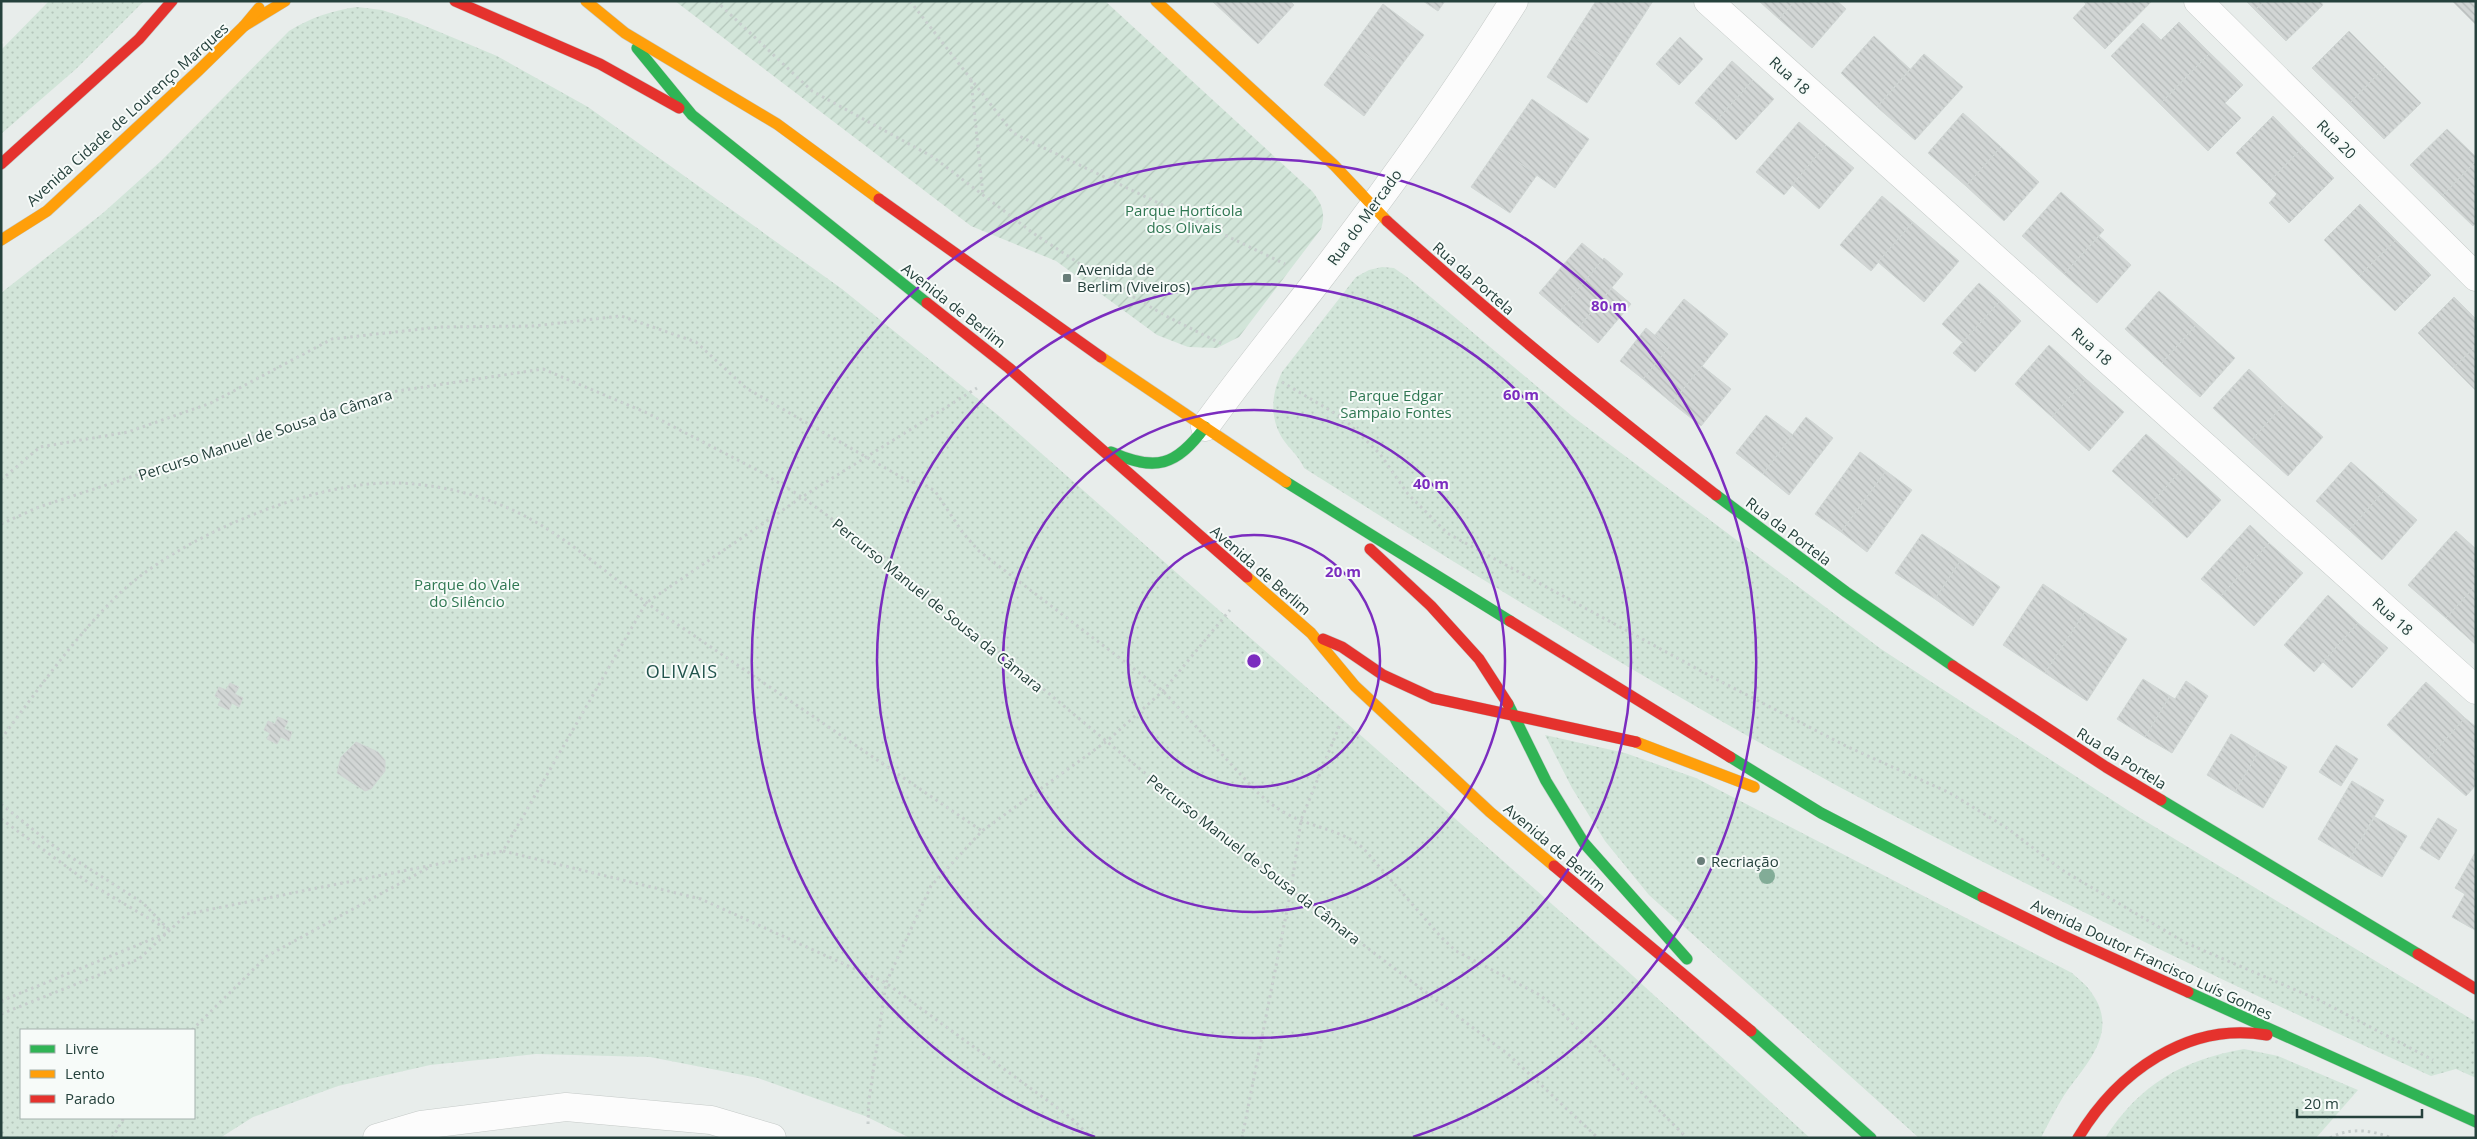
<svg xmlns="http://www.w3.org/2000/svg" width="2477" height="1139" font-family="'Open Sans',sans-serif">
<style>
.grass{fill:url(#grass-dots);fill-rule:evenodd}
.garden{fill:url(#garden-furrows)}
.building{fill:url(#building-back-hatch);stroke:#d0d6d4}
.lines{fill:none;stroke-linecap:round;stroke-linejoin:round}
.street-casing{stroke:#c5cac8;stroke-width:29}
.fast-casing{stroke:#c3cac8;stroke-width:12}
.slow-casing{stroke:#c3cac8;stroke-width:12}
.jam-casing{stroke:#c3cac8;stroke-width:12}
.path{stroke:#c7cecd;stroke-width:3;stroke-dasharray:2.5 4;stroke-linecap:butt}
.street{stroke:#fcfcfc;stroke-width:28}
.fast{stroke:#30b455;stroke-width:11}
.slow{stroke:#ff9f0a;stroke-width:11}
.jam{stroke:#e5322d;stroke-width:11}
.tree{fill:#82ac97}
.ring{fill:none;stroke:#7b2cbf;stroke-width:2.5}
.poi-dot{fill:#697d79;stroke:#f7fbf9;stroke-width:2}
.labels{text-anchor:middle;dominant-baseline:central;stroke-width:4;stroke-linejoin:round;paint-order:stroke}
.street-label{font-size:15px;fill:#25413c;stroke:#f7fbf9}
.park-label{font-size:15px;fill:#2f7752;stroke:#f7fbf9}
.poi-label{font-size:15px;fill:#25413c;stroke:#f7fbf9;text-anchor:start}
.quarter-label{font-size:18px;letter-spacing:1px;fill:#21534c;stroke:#f7fbf9}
.centre{fill:#7b2cbf;stroke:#f7fbf9;stroke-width:2.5}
.ring-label{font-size:15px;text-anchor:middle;font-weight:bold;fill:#7b2cbf;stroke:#f7fbf9;stroke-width:4;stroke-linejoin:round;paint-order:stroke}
</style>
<defs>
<pattern id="grass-dots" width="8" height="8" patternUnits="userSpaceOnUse" patternTransform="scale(1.25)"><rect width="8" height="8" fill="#d2e5d9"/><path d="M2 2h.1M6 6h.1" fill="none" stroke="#b4c6bb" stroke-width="1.8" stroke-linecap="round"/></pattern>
<pattern id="garden-furrows" width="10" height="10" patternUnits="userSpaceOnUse" patternTransform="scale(1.25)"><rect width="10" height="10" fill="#d2e5d9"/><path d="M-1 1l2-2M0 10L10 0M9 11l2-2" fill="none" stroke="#b4c6bb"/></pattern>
<pattern id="building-back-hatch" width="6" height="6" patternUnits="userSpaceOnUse" patternTransform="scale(1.25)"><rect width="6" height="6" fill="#d2d6d5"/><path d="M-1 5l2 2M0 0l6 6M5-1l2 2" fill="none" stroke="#b4b9b8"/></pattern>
</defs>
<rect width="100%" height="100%" fill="#e8edeb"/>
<g class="grass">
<polygon points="49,1 144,1 76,69 1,134 1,50"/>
<path d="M357,7L382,10L406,18L497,56L588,107L842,289L999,416L1621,965L1810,1138H910L865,1116L758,1078L650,1057L536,1054L430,1065L338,1086L253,1117L220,1138H1V293L103,213L161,161L289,31C312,17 331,11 357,7ZM21,1030H194V1118H21Z"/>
<path d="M1382,267L1394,268L1407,277L1572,416L1881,649L2132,813L2476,1022V1078L2456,1069L2431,1076C2243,991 2058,902 1875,806C1680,702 1491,586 1304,468C1300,459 1295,454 1288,446C1269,424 1270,396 1282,372L1356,277L1369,270Z"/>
<path d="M1545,735L1625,753L1696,778L2072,973C2078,979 2087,985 2091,992C2121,1033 2085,1064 2063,1097C2055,1110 2048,1124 2041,1138H1919L1649,895L1605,841L1572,788Z"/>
<path d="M2244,1049L2278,1056L2358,1090L2316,1138H2105C2140,1084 2182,1060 2244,1049Z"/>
</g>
<path class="garden" d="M675,1H1105L1312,191C1322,204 1326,213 1321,229L1239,337L1217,348L1188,347L1157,335L1056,261L971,226Z"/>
<g class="building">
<polygon points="1212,1 1290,1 1294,5 1258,44"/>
<polygon points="1423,1 1445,1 1438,11"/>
<polygon points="1596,1 1653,1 1613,63 1573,37"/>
<polygon points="1759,1 1795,1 1779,19"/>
<polygon points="1795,1 1837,1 1846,9 1812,48 1779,19"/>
<polygon points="2083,1 2152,1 2105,49 2073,18 2086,4"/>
<polygon points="2246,1 2265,1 2255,10"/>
<polygon points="2265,1 2320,1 2323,5 2286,41 2255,10"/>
<polygon points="2452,1 2476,1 2476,25"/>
<polygon points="1383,4 1424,35 1394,75 1353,45"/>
<polygon points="2179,22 2210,53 2160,104 2111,56 2143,23 2161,40"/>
<polygon points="2349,31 2385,67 2349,104 2312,68"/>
<polygon points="1874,36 1910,69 1877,107 1841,73"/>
<polygon points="1573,37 1613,63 1587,103 1547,77"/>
<polygon points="1680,37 1703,59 1679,85 1656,64"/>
<polygon points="1353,45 1394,75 1364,116 1324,85"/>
<polygon points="2210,53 2243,85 2225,103 2241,118 2208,151 2160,104"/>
<polygon points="1924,54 1963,87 1915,140 1877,107"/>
<polygon points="1732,61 1753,80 1716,121 1695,103"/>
<polygon points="2385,67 2421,103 2384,139 2349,104"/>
<polygon points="1753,80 1774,99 1736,140 1716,121"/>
<polygon points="1532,99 1589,139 1555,188 1498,148"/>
<polygon points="1963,113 2001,147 1966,186 1928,153"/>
<polygon points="2273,116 2303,147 2267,184 2236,153"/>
<polygon points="1799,122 1826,145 1784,195 1756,172"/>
<polygon points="2447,129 2476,157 2476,161 2442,196 2410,165"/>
<polygon points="1826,145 1854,168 1819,209 1792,185"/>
<polygon points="2001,147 2039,182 2004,221 1966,186"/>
<polygon points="2303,147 2334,178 2289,223 2269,203 2277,194 2267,184"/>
<polygon points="1498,148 1537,175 1510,213 1471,187"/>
<polygon points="2476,161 2476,223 2473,226 2442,196"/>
<polygon points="2061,192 2104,230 2064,274 2022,236"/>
<polygon points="1882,196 1913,222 1871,271 1840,245"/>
<polygon points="2360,204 2396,240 2359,276 2324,240"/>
<polygon points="1913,222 1959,261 1924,302 1878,262"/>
<polygon points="2099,236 2131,265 2097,303 2064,274"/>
<polygon points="2396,240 2431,275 2395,311 2359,276"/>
<polygon points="1582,243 1603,260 1560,311 1539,293"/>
<polygon points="1604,258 1623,274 1579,327 1560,311"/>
<polygon points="1979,283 2000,301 1963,343 1942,324"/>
<polygon points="1612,288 1631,304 1598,343 1579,327"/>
<polygon points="2159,291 2197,324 2162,363 2125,329"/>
<polygon points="2454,297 2476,319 2476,346 2453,368 2418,333"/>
<polygon points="1684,299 1728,334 1672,403 1643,379 1669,347 1655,335"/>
<polygon points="2000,301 2021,321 1975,372 1953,353"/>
<polygon points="2197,324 2235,358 2200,397 2162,363"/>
<polygon points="1646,328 1669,347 1643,379 1620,361"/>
<polygon points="2049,345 2086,379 2052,417 2015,384"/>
<polygon points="2476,346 2476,391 2453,368"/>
<polygon points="1702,366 1731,389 1701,426 1672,403"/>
<polygon points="2249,369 2285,403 2250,442 2213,408"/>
<polygon points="2086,379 2124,412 2089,451 2052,417"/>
<polygon points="2285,403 2323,437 2288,476 2250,442"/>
<polygon points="1766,415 1793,435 1763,474 1736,453"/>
<polygon points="1806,417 1833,438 1789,495 1763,474"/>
<polygon points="2146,434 2184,467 2150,505 2112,471"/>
<polygon points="1860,452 1886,471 1841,532 1815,514"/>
<polygon points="2351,462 2384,491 2349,530 2316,501"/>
<polygon points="2184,467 2221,500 2187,538 2150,505"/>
<polygon points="1886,471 1912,490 1867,552 1841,532"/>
<polygon points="2384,491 2417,520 2382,560 2349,530"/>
<polygon points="2250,525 2269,543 2221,596 2201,579"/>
<polygon points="2456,531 2476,549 2476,585 2446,618 2408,585"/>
<polygon points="1922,534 1961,560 1935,599 1895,573"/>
<polygon points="2269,543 2303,573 2254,626 2221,596"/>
<polygon points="1961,560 2000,587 1973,626 1935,599"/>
<polygon points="2043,584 2085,612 2045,673 2003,645"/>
<polygon points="2476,585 2476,645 2446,618"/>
<polygon points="2328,595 2358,623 2314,672 2284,645"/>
<polygon points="2085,612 2127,639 2087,701 2045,673"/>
<polygon points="2358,623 2388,648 2352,688 2323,662"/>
<polygon points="2143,679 2170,696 2145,737 2117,719"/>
<polygon points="2186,681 2208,696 2172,753 2145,737 2170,696 2175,699"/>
<polygon points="2426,682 2465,718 2426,761 2387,725"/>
<polygon points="230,683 239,687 235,694 243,698 239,707 232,703 229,710 218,705 221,699 215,696 219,687 226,690"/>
<polygon points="278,717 288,721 284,729 292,732 289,741 281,737 277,744 267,739 270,733 264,730 268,721 275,724"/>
<polygon points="2465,718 2476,727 2476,785 2466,796 2426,761"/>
<polygon points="2231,734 2259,751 2235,792 2207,775"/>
<polygon points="356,742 378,752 385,760 385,771 371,789 365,791 337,773 341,757"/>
<polygon points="2336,745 2358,759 2341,786 2319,772"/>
<polygon points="2259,751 2287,767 2263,808 2235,792"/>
<polygon points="2352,781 2384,800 2350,858 2318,839"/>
<polygon points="2375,817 2407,836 2382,877 2350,858"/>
<polygon points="2438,818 2457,830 2439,860 2420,848"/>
<polygon points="2476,851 2476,928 2475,930 2452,917 2465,894 2455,888"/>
</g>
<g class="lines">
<g class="street-casing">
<g id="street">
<polyline points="1708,1 2476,690"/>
<polyline points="2198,1 2476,277"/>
<path d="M1205,427C1241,377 1280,329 1318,280C1387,190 1454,97 1514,1"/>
<polyline points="377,1138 421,1125 566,1107 711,1120 772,1138"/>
</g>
</g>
<g class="fast-casing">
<g id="fast">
<polyline points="637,48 692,115 927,303"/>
<path d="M1111,452C1156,472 1176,466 1205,427"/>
<polyline points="1286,482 1510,621"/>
<polyline points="1716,495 1846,592 1953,666"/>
<polyline points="1508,704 1546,781 1584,843 1687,959"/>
<polyline points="1730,757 1821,813 1983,897"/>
<polyline points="2161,800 2418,954"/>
<polyline points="2188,992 2476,1122"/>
<polyline points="1751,1031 1871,1138"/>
</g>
</g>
<g class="slow-casing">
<g id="slow">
<polyline points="586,1 625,33 777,124 879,199"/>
<polyline points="1156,1 1334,165 1387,221"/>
<polyline points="244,26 285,1"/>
<polyline points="1,240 47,211 198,71 244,26 259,8"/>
<polyline points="1101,357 1286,482"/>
<polyline points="1247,577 1311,633 1355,686 1490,812 1554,866"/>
<polyline points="1636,742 1754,787"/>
</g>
</g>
<g class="jam-casing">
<g id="jam">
<polyline points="455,1 600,64 679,108"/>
<polyline points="1,164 139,39 172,1"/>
<polyline points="879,199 1101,357"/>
<path d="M1387,221C1493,317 1604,408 1716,495"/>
<polyline points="927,303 1009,368 1247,577"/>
<polyline points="1370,549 1431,606 1479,659 1508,704"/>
<polyline points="1510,621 1730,757"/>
<polyline points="1323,639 1342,647 1383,675 1433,698 1636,742"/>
<polyline points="1953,666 2106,767 2161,800"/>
<polyline points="1554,866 1751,1031"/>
<polyline points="1983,897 2061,935 2188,992"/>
<polyline points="2418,954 2476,989"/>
<path d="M2078,1138C2117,1073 2187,1021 2267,1035"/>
</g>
</g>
<g class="path">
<polyline points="716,1 812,91 933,157 1033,233 1106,281 1166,316 1222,344"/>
<polyline points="910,1 1013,133 1285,264"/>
<polyline points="971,80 983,195"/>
<polyline points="1282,382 1343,418 1380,454 1408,494 1447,533 1714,678 1846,746 1950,793 2007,828 2062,870 2186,943 2319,1000 2433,1060"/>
<path d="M1,480L40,447L128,432L211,403L332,339L440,327L533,326L621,316L696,342L746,388L908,481L923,484L935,491L963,533L979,551L1163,691L1256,791C1270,804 1284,814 1302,821C1324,829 1345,833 1363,848L1441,937L1456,951L1538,994L1555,1006L1687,1138"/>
<polyline points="1,524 39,507 391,392 543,369 647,413 761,472 802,497 880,554 1238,850 1509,1055 1598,1138"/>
<path d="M1,739C38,690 73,639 117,596C176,538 314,480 397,483C431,484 465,491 496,503C560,527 612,580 668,618C773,689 877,760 982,831"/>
<polyline points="1,804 55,847 143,903 170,931"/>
<polyline points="1,819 89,883 165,928"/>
<polyline points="503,851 701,899 886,983 1070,1117 1092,1138"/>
<polyline points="1,1001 167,933"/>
<polyline points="1,1014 139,959 187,914 503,851 646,603 802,497 977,388"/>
<polyline points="192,1030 267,956 428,868"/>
<polyline points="868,1124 869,1100 886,983 931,886 982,831 1107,741 1163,691 1230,610"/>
<polyline points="112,1138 124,1118"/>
<polyline points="1242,1138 1291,890 1301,820 1341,722"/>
<path d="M2330,1138C2350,1127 2371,1130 2392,1138"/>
</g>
<use href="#street" class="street"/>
<use href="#fast" class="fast"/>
<use href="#slow" class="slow"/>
<use href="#jam" class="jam"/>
</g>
<circle class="tree" cx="1767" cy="876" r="8"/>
<g class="ring">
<circle cx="1254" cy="661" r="126"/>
<circle cx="1254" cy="661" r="251"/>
<circle cx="1254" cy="661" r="377"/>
<path d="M1095 1137A502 502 0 1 1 1413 1137"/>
</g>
<g class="poi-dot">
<rect x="1062" y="273" width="10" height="10" rx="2.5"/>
<circle cx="1701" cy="861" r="5"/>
</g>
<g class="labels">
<g class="street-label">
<text transform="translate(1790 75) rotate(42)">Rua 18</text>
<text transform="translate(127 114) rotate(-42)">Avenida Cidade de Lourenço Marques</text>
<text transform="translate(2337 139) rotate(45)">Rua 20</text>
<text transform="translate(1364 217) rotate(-54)">Rua do Mercado</text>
<text transform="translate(1474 278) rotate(41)">Rua da Portela</text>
<text transform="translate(954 305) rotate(38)">Avenida de Berlim</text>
<text transform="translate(2092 346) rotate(42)">Rua 18</text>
<text transform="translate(265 434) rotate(-18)">Percurso Manuel de Sousa da Câmara</text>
<text transform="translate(1789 531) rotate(37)">Rua da Portela</text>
<text transform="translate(1261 570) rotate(41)">Avenida de Berlim</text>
<text transform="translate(938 605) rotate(39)">Percurso Manuel de Sousa da Câmara</text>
<text transform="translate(2393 616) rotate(42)">Rua 18</text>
<text transform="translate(2122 758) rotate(32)">Rua da Portela</text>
<text transform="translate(1555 847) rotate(40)">Avenida de Berlim</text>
<text transform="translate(1254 859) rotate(38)">Percurso Manuel de Sousa da Câmara</text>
<text transform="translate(2152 959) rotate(25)">Avenida Doutor Francisco Luís Gomes</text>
</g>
<g class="park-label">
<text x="1184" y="210">Parque Hortícola<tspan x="1184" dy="17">dos Olivais</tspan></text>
<text x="1396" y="395">Parque Edgar<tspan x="1396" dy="17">Sampaio Fontes</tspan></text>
<text x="467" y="584">Parque do Vale<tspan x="467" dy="17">do Silêncio</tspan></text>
</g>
<g class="poi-label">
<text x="1077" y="269">Avenida de<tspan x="1077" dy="17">Berlim (Viveiros)</tspan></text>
<text x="1711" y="861">Recriação</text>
</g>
<g class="quarter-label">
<text x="682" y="671">OLIVAIS</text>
</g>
</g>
<circle cx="1254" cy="661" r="8" class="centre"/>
<g class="ring-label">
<text x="1609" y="311">80 m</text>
<text x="1521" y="400">60 m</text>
<text x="1431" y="489">40 m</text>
<text x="1343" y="577">20 m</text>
</g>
<rect width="2477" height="1139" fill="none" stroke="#25413c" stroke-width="5"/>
<rect x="20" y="1029" width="175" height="90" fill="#f7fbf9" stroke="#a3b1ad"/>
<rect x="30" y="1045" width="25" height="8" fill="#30b455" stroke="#a3b1ad"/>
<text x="65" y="1054" font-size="15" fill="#25413c">Livre</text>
<rect x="30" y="1070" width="25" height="8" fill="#ff9f0a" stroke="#a3b1ad"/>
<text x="65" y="1079" font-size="15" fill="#25413c">Lento</text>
<rect x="30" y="1095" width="25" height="8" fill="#e5322d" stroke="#a3b1ad"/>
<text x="65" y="1104" font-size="15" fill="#25413c">Parado</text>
<path d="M2297 1109v8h125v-8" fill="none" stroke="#25413c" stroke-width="2.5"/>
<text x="2304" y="1109" font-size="15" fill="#25413c" stroke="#f7fbf9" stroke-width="4" paint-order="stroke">20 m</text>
</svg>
